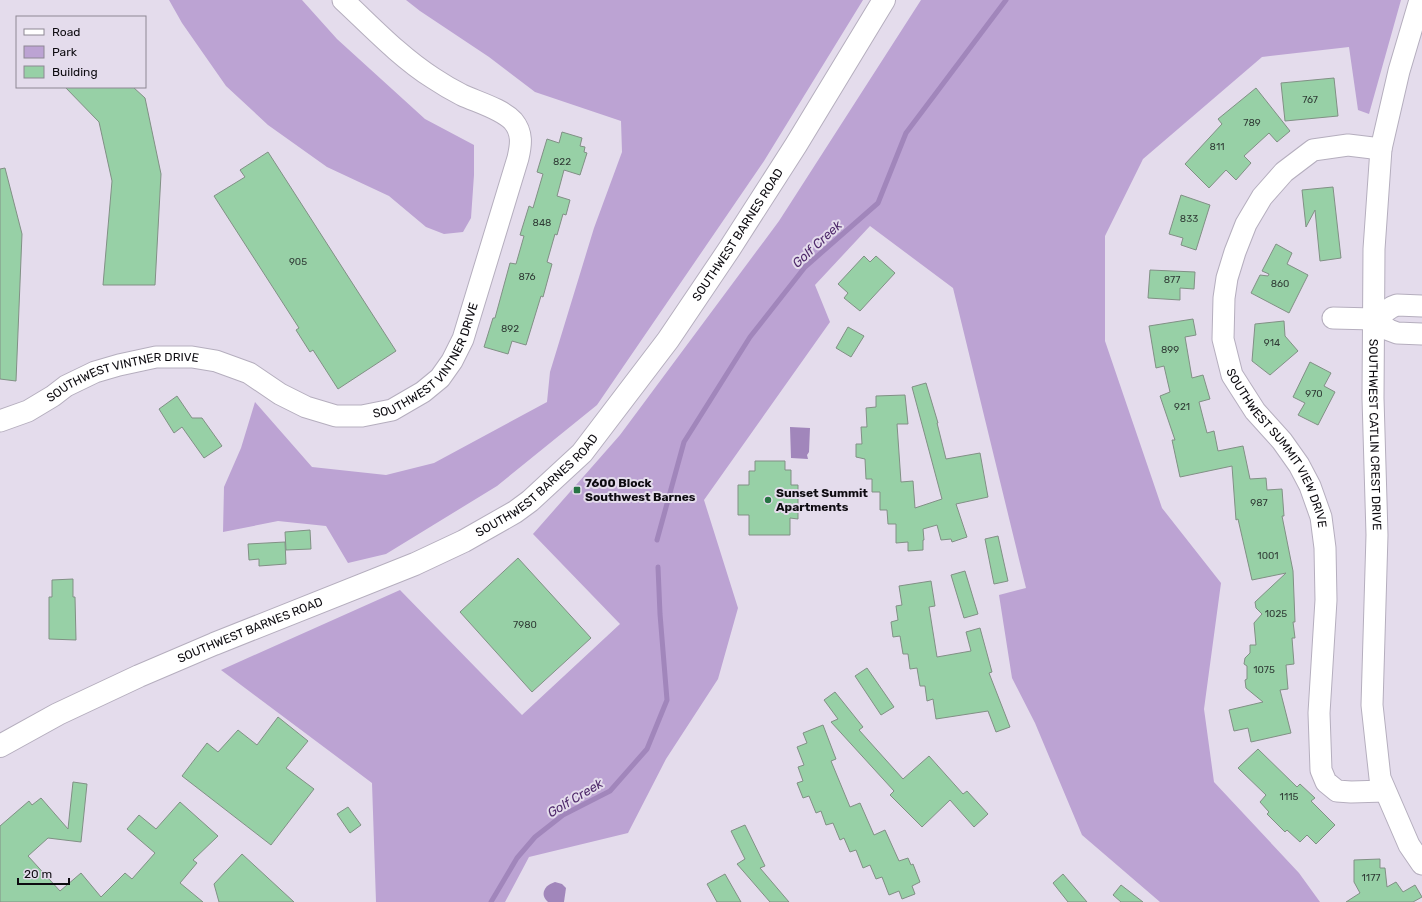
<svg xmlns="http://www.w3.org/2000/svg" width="1422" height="902" font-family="Rubik,sans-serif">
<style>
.green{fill:#bca3d3}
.water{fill:#a186bb}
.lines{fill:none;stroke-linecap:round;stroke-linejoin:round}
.stream{stroke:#a186bb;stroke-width:5}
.building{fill:#97d0a6;stroke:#819085}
.minor-casing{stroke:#b5aebe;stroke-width:23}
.major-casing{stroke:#b5aebe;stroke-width:24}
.minor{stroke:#fff;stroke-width:21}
.major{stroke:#fff;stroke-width:22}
.poi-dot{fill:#277444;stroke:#e4dcec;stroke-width:1.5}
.labels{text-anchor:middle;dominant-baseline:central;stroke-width:4;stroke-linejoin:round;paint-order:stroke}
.number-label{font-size:10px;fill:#303c36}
.street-label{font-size:12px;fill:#0d0b10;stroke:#e4dcec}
.poi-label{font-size:12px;font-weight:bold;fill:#0d0b10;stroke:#e4dcec;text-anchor:start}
.water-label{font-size:13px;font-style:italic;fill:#4f2a6b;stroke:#e4dcec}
</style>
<rect width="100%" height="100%" fill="#e4dcec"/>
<g class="green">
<polygon points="169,0 302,0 337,39 425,119 474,145 474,175 471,218 463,232 444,234 426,227 389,196 327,167 268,125 226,86 182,23"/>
<polygon points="406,0 863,0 764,161 597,405 497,486 386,554 348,563 326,526 278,521 223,532 224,487 241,448 255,402 312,467 386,475 434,463 547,402 550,372 594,228 622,152 621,121 535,92 489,57 420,11"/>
<polygon points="921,0 1401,0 1369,114 1358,110 1349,47 1262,57 1143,159 1105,236 1105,341 1162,508 1221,583 1204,709 1214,782 1299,873 1320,902 1160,902 1082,835 1035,723 1012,678 999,595 1026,588 953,288 870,226 815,285 830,322 704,500 738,608 718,679 666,759 628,833 529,857 505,902 376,902 372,783 221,670 400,590 522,715 620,624 533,534 620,435 779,221"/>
</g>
<g class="water">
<polygon points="790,427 810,428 809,452 807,455 808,459 791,458"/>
<path d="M555,882L562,884L566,888L564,902H548C539,894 545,885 555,882Z"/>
</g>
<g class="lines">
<g class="stream">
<polyline points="657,540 684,442 750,337 805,267 878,203 906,133 1006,0"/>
<polyline points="491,902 517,858 535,837 563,815 610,791 647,749 667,700 660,614 658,567"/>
</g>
</g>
<g class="building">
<polygon points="1334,78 1338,116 1285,121 1281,83"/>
<polygon points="65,87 133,87 145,98 161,174 155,285 103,285 112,181 99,122"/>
<polygon points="1256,88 1290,131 1277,142 1269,133 1244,156 1251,163 1236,180 1226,170 1209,188 1185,164 1222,124 1218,119"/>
<polygon points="562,132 582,138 580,146 585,147 584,152 587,153 580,175 564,170 557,196 570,200 566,215 563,214 557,235 555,234 547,262 552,264 543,297 541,296 526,345 512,341 508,354 484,347 493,318 495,318 510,263 516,264 524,236 520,235 529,206 533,208 543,174 537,172 547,139 559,143"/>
<polygon points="268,152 396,351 338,389 313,350 310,352 296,330 299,328 214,196 245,177 240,170"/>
<polygon points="5,168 22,234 16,381 0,379 0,169"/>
<polygon points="1333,187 1341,258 1320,261 1315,210 1306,227 1302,190"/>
<polygon points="1181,195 1210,205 1196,250 1181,245 1183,238 1169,234"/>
<polygon points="1276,244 1292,253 1287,264 1308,275 1289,313 1251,293 1260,275 1268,276 1269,274 1262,271"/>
<polygon points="864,256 870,262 876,256 895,273 860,311 844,298 848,293 838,284"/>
<polygon points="1150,270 1195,272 1194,289 1180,288 1180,300 1148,298"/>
<polygon points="1193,319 1196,335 1185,337 1192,378 1203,375 1210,399 1199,402 1207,433 1214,431 1218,451 1243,446 1250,479 1266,478 1267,490 1282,489 1284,516 1282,516 1293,571 1295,622 1293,622 1295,638 1292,638 1294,664 1286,665 1288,689 1280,690 1291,733 1251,742 1248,728 1234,731 1229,710 1263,702 1246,688 1245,680 1247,679 1247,666 1244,664 1245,658 1250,653 1250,645 1256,645 1254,623 1262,614 1256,608 1255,602 1286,573 1252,580 1238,519 1236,520 1232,466 1180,477 1172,440 1175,440 1160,396 1170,392 1164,366 1156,368 1149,326"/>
<polygon points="1284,321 1285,336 1298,351 1270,375 1252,361 1255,324"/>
<polygon points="848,327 864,336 851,357 836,348"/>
<polygon points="1310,362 1331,373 1324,386 1335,392 1318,425 1298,415 1305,403 1293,397"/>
<polygon points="926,383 938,423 937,423 946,459 980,453 988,497 956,504 967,537 952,542 951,539 941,540 937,525 923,529 924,540 923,540 923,550 908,551 908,542 896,543 896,524 888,524 887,510 880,510 880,492 872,492 872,479 866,479 865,459 856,457 856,444 862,444 861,427 867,427 866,408 876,407 876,396 905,395 908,424 897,424 901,482 913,481 915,508 942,499 912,387"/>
<polygon points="177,396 192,418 202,418 222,446 204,458 182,427 174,433 159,409"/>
<polygon points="755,461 785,461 785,470 791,470 791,485 798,485 798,519 790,518 790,535 749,535 749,515 738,515 738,485 749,485 749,471 755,471"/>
<polygon points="310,530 311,549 286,550 285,532"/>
<polygon points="998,536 1008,581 994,584 985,539"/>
<polygon points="285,542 286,564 259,566 259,559 249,560 248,544"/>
<polygon points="518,558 591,638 532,692 460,612"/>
<polygon points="965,571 978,614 964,618 951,575"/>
<polygon points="73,579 73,597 75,597 76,640 49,639 49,597 52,597 52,580"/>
<polygon points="931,581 935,606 929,607 937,657 971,651 966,632 980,628 992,672 989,673 1010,727 996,732 988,711 936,719 933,699 927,701 925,686 920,686 917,668 910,669 908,654 903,654 900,636 893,637 891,622 898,620 896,606 902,605 899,586"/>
<polygon points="867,668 894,707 881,715 855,676"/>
<polygon points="835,692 863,727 859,730 903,779 929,756 963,794 967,791 988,814 974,827 950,800 922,827 890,795 894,791 831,722 838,719 824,700"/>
<polygon points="278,717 308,741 286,768 314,789 271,845 182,776 207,743 218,752 238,730 257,745"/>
<polygon points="823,725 836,759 831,761 850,807 860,803 874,835 885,830 899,861 908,858 911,865 913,864 920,882 912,886 915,894 902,899 899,891 889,895 882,877 876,879 870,865 863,868 856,850 850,852 844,838 840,840 833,823 826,825 821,811 816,813 809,796 803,798 797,783 803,781 798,767 804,765 797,747 807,743 803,733"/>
<polygon points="1258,749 1297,787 1300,784 1315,798 1311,801 1335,825 1316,844 1307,835 1300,842 1287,830 1285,832 1267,814 1269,812 1260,802 1266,795 1238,768"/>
<polygon points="73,782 87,784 81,842 48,838 28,856 60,891 81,873 101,897 125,873 132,879 155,853 127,829 139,815 156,829 180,802 218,836 193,860 197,863 180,883 203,902 0,902 0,826 29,801 32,805 41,798 68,829"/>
<polygon points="348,807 361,825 350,833 337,814"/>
<polygon points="745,825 765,866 760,868 789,902 770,902 737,864 745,859 731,831"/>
<polygon points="242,854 294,902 219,902 214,884"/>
<polygon points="1380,859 1380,868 1385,868 1387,887 1396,882 1403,892 1415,885 1422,897 1413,902 1346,902 1360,893 1354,882 1354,860"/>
<polygon points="725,874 741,902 717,902 707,884"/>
<polygon points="1063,874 1087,902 1068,902 1053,883"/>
<polygon points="1121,885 1143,902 1121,902 1113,895"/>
</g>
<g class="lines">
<g class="minor-casing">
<g id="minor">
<path id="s1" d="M1420,0L1399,71L1381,149L1374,249L1373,398L1377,535L1372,705L1380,778L1409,845L1422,864"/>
<path id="s2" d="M1381,149L1348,145L1313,150L1284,172L1262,197L1246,224L1235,252L1227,278L1224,298L1223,339L1232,375L1255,411L1282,441L1299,465L1310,486L1321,517L1325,548L1326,600L1319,713L1321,770L1326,782L1337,791L1351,792L1385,791"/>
<polyline points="1333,318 1374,319"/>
<polyline points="1374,319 1389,330 1397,333 1422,334"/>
<polyline points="1374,319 1392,307 1397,305 1422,306"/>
<path id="s3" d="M0,421L28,411L53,396L66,386L95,372L119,365L156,357H192L216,361L249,373L280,394L306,407L336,416H362L392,410L423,392L440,378L452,361L463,339L518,158C521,145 523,133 513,121C502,109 477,102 462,95C452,90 442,84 433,78C400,57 371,26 343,0"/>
</g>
</g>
<g class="major-casing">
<g id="major">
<path id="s4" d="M0,746L58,714L139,676L214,644L415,564L464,541L515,512L530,501L582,453L668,340L730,248L796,145L884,0"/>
</g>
</g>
<use href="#minor" class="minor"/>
<use href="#major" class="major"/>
</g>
<g class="poi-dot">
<rect x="573" y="486" width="8" height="8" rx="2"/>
<circle cx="768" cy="500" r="4"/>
</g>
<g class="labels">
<g class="number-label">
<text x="1310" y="100">767</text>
<text x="1252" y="123">789</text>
<text x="1217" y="147">811</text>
<text x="562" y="162">822</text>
<text x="1189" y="219">833</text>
<text x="542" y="223">848</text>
<text x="298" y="262">905</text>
<text x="527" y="277">876</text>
<text x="1172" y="280">877</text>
<text x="1280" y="284">860</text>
<text x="510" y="329">892</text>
<text x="1272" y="343">914</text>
<text x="1170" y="350">899</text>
<text x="1314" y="394">970</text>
<text x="1182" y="407">921</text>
<text x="1259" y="503">987</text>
<text x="1268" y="556">1001</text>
<text x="1276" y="614">1025</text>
<text x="525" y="625">7980</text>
<text x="1264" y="670">1075</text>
<text x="1289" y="797">1115</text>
<text x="1371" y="878">1177</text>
</g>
<g class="street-label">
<text stroke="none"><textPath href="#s4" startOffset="924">SOUTHWEST BARNES ROAD</textPath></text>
<text stroke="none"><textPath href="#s3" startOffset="481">SOUTHWEST VINTNER DRIVE</textPath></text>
<text stroke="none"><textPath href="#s3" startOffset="133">SOUTHWEST VINTNER DRIVE</textPath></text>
<text stroke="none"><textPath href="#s1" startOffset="440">SOUTHWEST CATLIN CREST DRIVE</textPath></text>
<text stroke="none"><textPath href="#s2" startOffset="412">SOUTHWEST SUMMIT VIEW DRIVE</textPath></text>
<text stroke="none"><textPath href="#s4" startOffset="600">SOUTHWEST BARNES ROAD</textPath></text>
<text stroke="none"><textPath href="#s4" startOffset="276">SOUTHWEST BARNES ROAD</textPath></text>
</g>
<g class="poi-label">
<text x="585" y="483">7600 Block<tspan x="585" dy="14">Southwest Barnes</tspan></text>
<text x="776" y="493">Sunset Summit<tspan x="776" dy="14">Apartments</tspan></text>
</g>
<g class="water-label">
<text transform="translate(817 244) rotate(-43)">Golf Creek</text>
<text transform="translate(575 798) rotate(-31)">Golf Creek</text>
</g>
</g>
<rect x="16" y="16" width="130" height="72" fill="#e4dcec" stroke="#8e8894"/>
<rect x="24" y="29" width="20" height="6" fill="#ffffff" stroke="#8e8894"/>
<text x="52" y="36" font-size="12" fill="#0d0b10">Road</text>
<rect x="24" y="46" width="20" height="12" fill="#bca3d3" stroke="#8e8894"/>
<text x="52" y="56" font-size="12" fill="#0d0b10">Park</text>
<rect x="24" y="66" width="20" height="12" fill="#97d0a6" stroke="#8e8894"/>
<text x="52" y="76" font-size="12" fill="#0d0b10">Building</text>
<path d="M18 878v6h51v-6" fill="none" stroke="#0d0b10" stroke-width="2"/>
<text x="24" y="878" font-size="12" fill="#0d0b10" stroke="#e4dcec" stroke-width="3" paint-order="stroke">20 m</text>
</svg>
